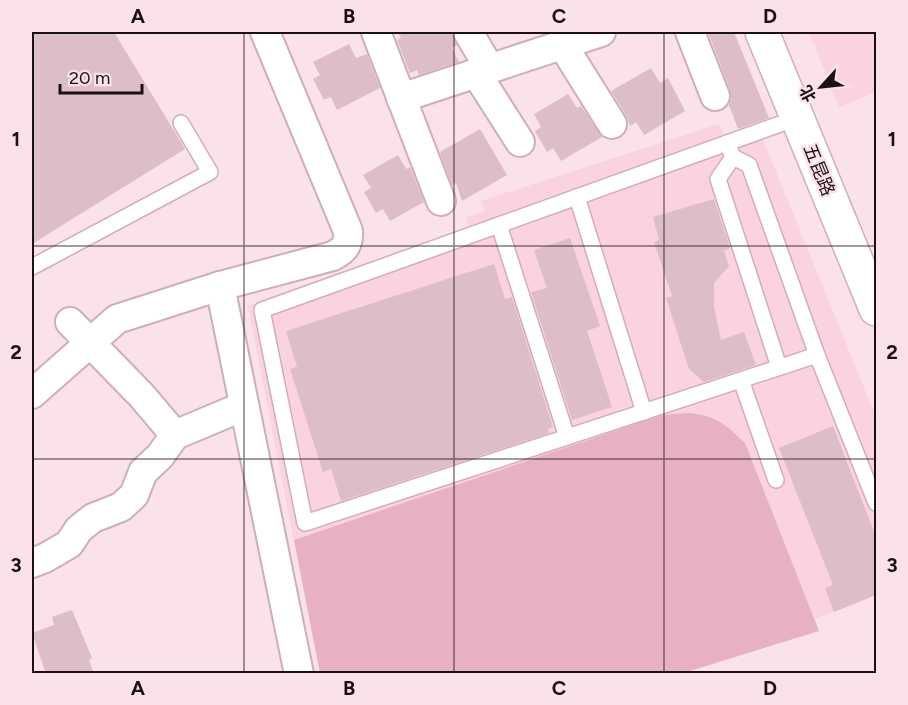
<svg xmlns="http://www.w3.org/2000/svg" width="908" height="705" font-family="Figtree,'Noto Sans SC',sans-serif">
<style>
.built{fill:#fbd2df}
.green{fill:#e7b1c3}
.building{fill:#ddbec7}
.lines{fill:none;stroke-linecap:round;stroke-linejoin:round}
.lane-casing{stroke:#ceafb9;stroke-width:18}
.street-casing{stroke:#ceafb9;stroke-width:32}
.secondary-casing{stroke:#ceafb9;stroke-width:36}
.lane{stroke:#fff;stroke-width:15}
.street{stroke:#fff;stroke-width:28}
.secondary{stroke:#fff;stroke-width:33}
.grid{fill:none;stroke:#1b1014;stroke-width:1.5;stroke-opacity:0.55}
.labels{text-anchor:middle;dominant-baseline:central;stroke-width:5;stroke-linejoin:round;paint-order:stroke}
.street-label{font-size:18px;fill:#1b1014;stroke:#fbe1e9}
.neatline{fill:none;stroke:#1b1014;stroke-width:2}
.grid-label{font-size:20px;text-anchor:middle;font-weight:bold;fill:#1b1014}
</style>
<rect width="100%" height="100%" fill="#fbe1e9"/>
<g class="built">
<polygon points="809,32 876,32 876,92 839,107"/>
<polygon points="719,124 725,137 757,125 876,417 876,595 815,619 819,631 683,673 320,673 248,306 469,227 466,217 485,211 481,201"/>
</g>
<path class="green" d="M689,413C717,416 725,424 745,443L819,631L683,673H320L294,540L662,415Z"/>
<g class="building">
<polygon points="32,32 114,32 185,149 32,244"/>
<polygon points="398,32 452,32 457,45 452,48 459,62 419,75 417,70 410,73 397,40 401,38"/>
<polygon points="708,32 734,32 769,118 738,129 729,105 731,98 730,90"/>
<polygon points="349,44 356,58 367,54 380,88 337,110 331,97 324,100 313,79 320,75 313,62"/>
<polygon points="651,68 660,83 668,78 685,111 644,135 636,122 630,126 626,115 611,91"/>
<polygon points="568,94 577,108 581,106 602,137 561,161 553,148 547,152 535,131 541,127 534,114"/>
<polygon points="480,129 507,175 462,201 456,183 452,185 440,152"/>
<polygon points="398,155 406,169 410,167 424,202 390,221 383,209 376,213 364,192 371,188 363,175"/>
<polygon points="714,199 730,248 724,251 729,266 714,283 714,307 721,340 744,332 756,365 704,382 689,369 666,298 672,296 654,242 659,240 653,217"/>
<polygon points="570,238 600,326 587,331 612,407 572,420 531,292 547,288 534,250"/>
<polygon points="494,264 505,299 512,297 553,427 548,429 549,433 341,501 331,469 323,472 290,369 297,367 286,331"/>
<polygon points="833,426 876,537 876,595 834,612 825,588 833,585 779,448"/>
<polygon points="72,610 92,658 89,660 94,674 46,674 32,633 54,625 52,617"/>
</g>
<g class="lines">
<g class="lane-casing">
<g id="lane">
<polyline points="797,118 262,310 305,523 817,355"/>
<polyline points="727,143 733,157 749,165 817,355 876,503"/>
<polyline points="733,157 718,179 779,367"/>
<polyline points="577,197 644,412"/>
<polyline points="499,225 567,437"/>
<polyline points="32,267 210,172 181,123"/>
<polyline points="741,380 776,480"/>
</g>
</g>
<g class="street-casing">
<g id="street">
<polyline points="376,32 441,201"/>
<polyline points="468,32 490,69"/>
<polyline points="690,32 715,96"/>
<polyline points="562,44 612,124"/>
<polyline points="476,73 520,142"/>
<polyline points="401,98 601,32"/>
<polyline points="220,286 299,674"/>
<polyline points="70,322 142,396 175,435"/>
<path d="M32,394L117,319L220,286L333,256C344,250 349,245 348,231L265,32"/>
<polyline points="32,563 45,558 69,544 79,529 93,518 121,507 134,495 143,472 160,456 175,435 244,406"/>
</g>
</g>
<g class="secondary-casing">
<polyline id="secondary" points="762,32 876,309"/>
</g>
<use href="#lane" class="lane"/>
<use href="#street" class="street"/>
<use href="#secondary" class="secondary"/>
</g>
<path class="grid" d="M244,32V674M454,32V674M664,32V674M32,246H876M32,459H876"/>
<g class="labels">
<g class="street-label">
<text transform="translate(819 170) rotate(68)">五昆路</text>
</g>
</g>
<rect width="908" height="705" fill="none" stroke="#fbe1e9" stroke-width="66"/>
<g transform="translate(821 87) rotate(243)" stroke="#fbe1e9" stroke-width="4.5" paint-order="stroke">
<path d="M0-4.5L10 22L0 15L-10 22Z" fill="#1b1014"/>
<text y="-9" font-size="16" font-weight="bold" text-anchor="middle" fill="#1b1014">北</text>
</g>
<path d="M60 84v9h82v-9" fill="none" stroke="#1b1014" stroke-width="3"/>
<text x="69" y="84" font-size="18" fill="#1b1014" stroke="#fbe1e9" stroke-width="4.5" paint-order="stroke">20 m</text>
<rect x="33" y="33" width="842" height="639" class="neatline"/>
<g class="grid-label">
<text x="138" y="23">A</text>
<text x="349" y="23">B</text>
<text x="559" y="23">C</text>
<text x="770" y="23">D</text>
<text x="16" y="146">1</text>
<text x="892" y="146">1</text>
<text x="16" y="359">2</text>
<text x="892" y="359">2</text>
<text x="16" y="572">3</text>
<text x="892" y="572">3</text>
<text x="138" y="695">A</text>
<text x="349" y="695">B</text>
<text x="559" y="695">C</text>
<text x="770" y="695">D</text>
</g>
</svg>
